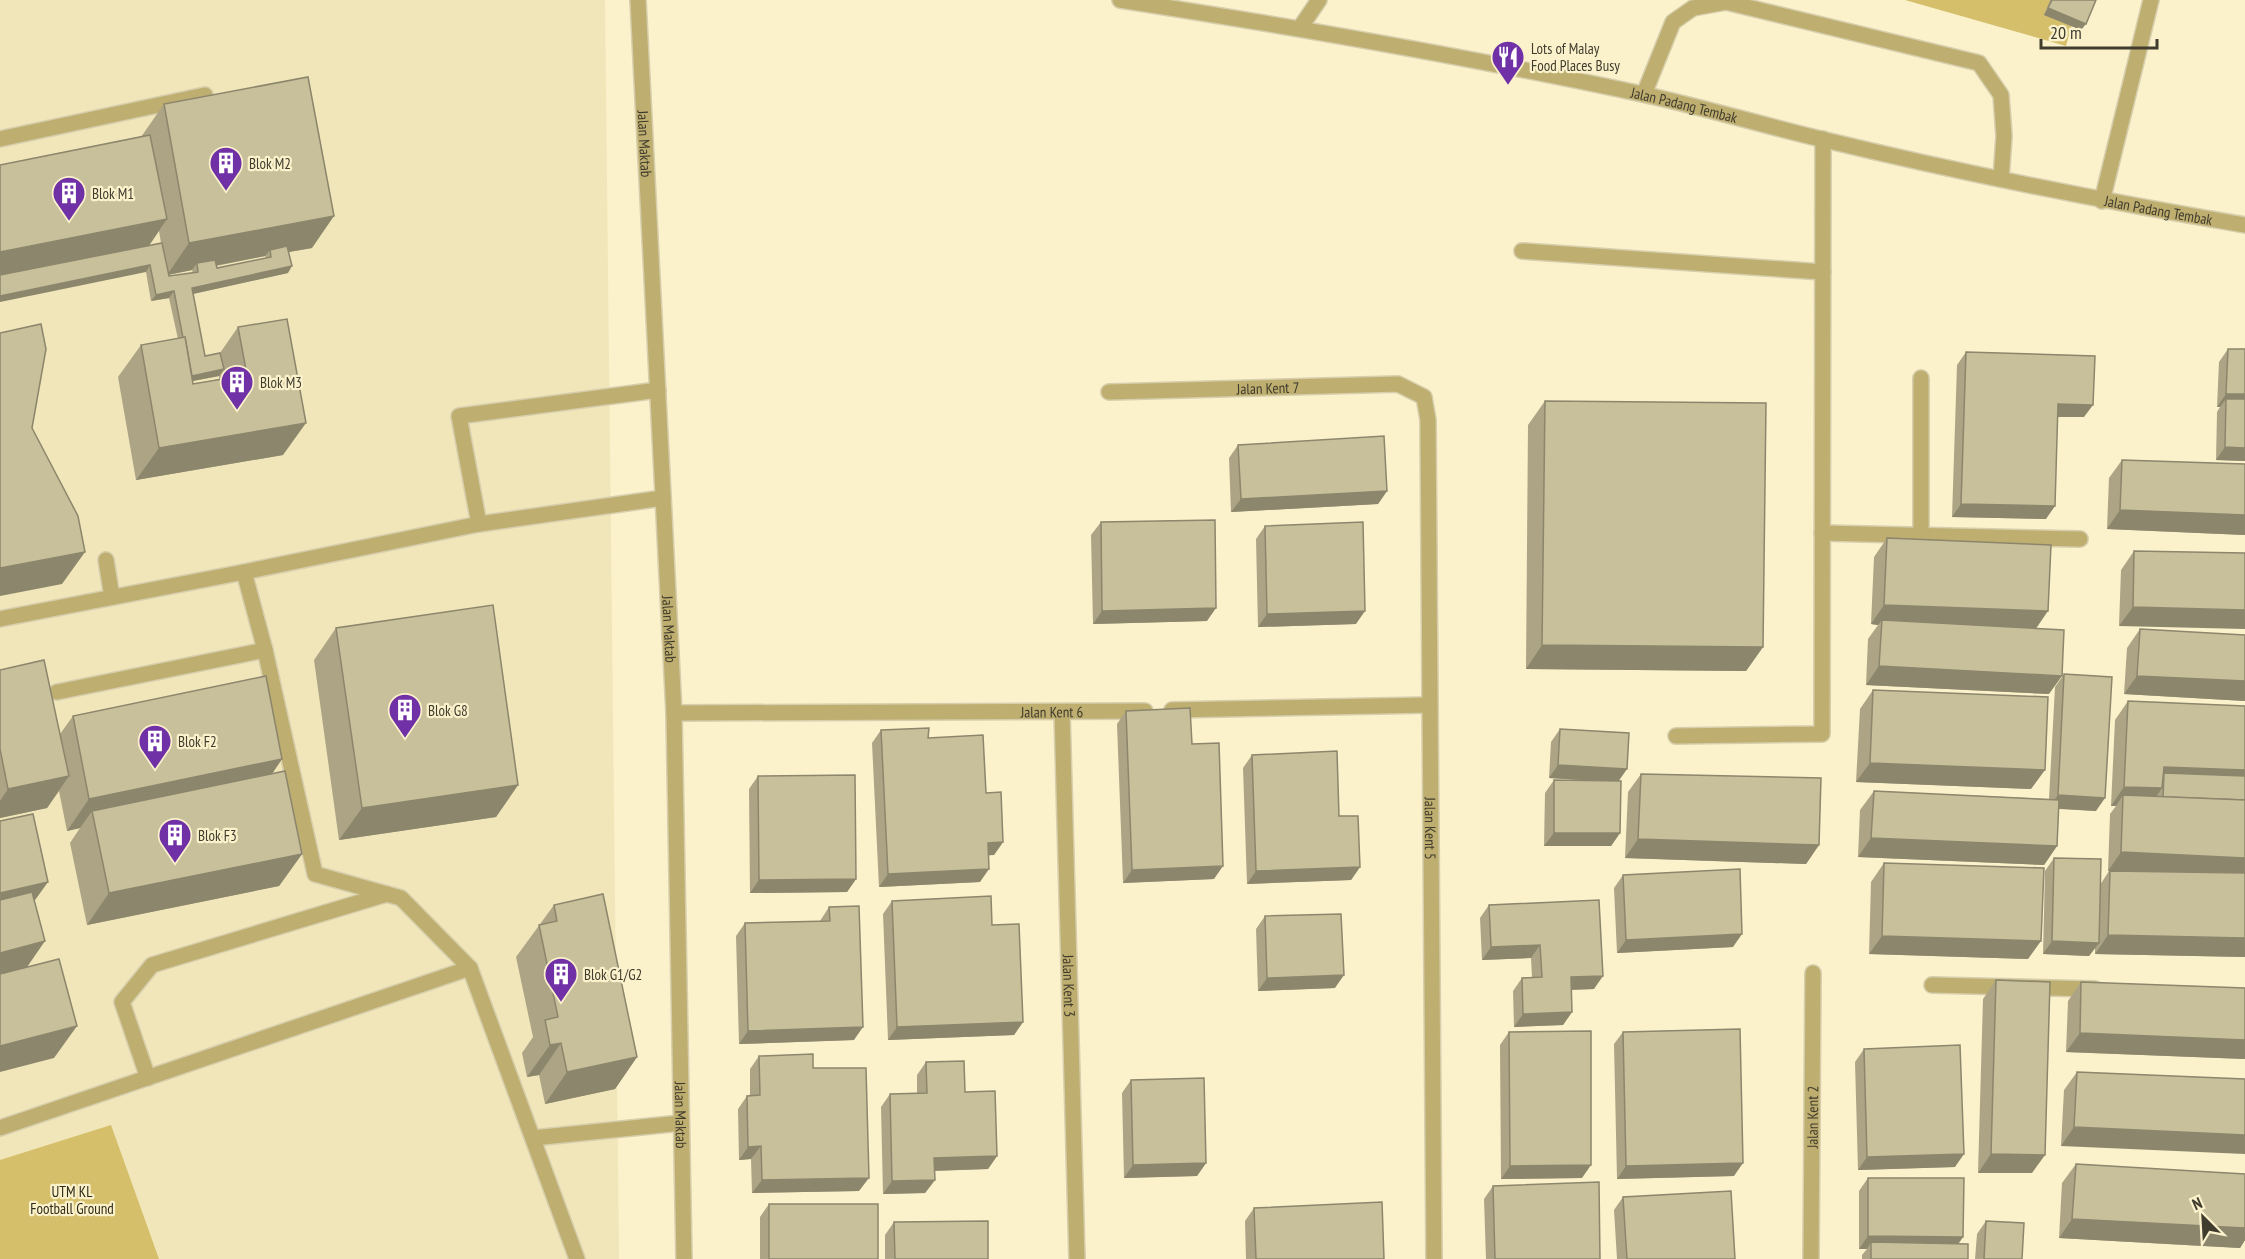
<svg xmlns="http://www.w3.org/2000/svg" width="2245" height="1259" font-family="'PT Sans Narrow',sans-serif">
<style>
.built{fill:#f0e6b9}
.green{fill:#d5bf6b}
.lines{fill:none;stroke-linecap:round;stroke-linejoin:round}
.minor-casing{stroke:#d6ceac;stroke-width:18}
.minor{stroke:#beae6f;stroke-width:15}
.wall{fill:#aca485;fill-rule:evenodd}
.shaded-wall{fill:#8c866c}
.building{fill:#c8bf9b;stroke:#8c866c;stroke-width:1.5}
.labels{text-anchor:middle;dominant-baseline:central;stroke-width:4.5;stroke-linejoin:round;paint-order:stroke}
.poi-label{font-size:15px;fill:#403c2e;stroke:#fbf2cc;text-anchor:start}
.street-label{font-size:15px;fill:#403c2e;stroke:#fbf2cc}
.park-label{font-size:15px;fill:#2f2a17;stroke:#fbf2cc}
</style>
<rect width="100%" height="100%" fill="#fbf2cc"/>
<polygon class="built" points="0,0 605,0 619,1259 0,1259"/>
<g class="green">
<polygon points="1905,0 2079,0 2066,46"/>
<polygon points="111,1125 159,1259 0,1259 0,1160"/>
</g>
<g class="lines">
<g class="minor-casing">
<g id="minor">
<path id="s1" d="M638,0L674,713L684,1259"/>
<path id="s2" d="M1120,0C1295,27 1469,57 1642,94C1702,107 1762,125 1821,139C1961,173 2103,201 2245,225"/>
<polyline points="1300,28 1319,0"/>
<polyline points="1644,94 1673,22 1693,8 1726,2 1979,63 2001,95 2004,136 2001,179"/>
<polyline points="0,139 205,95"/>
<polyline points="2102,201 2151,0"/>
<polyline points="1522,251 1823,272"/>
<path id="s3" d="M1109,392L1398,384L1424,397L1428,420L1434,1259"/>
<polyline points="479,524 459,416 658,390"/>
<polyline points="1822,533 2080,539"/>
<polyline points="1921,535 1921,378"/>
<polyline points="106,560 112,597"/>
<polyline points="244,572 265,650 315,874 401,898 470,968 577,1259"/>
<polyline points="0,619 244,572 479,524 663,498"/>
<polyline points="57,692 265,650"/>
<polyline points="1172,710 1430,705"/>
<path id="s4" d="M1062,712L1077,1259"/>
<path id="s5" d="M674,713L1145,711"/>
<polyline points="1676,736 1822,734 1823,139"/>
<polyline points="1932,985 2095,989"/>
<polyline points="148,1078 122,1002 152,965 387,894"/>
<polyline points="0,1128 470,968"/>
<polyline points="533,1138 681,1123"/>
<path id="s6" d="M1811,1259L1813,973"/>
</g>
</g>
<use href="#minor" class="minor"/>
</g>
<g class="wall">
<polygon points="2050,0 2096,0 2081,30 2044,15"/>
<path d="M164,104L312,248L289,252L288,273L193,294L205,356L220,353L238,327L283,455L136,480L118,377L141,345L178,339L169,298L151,301L146,272L141,137ZM159,231L161,243L149,246ZM265,256L266,258L217,268L216,266ZM192,270L193,273L169,276L168,275ZM219,376V379L193,384V381Z"/>
<polygon points="2228,349 2245,349 2245,461 2216,460 2217,412 2220,407 2217,407 2219,362"/>
<polygon points="1966,352 2084,417 2058,417 2046,519 1952,517 1957,365"/>
<polygon points="1545,401 1763,647 1746,671 1526,669 1528,425"/>
<polygon points="1238,445 1387,491 1378,504 1231,512 1229,458"/>
<polygon points="2122,460 2245,464 2245,535 2107,529 2109,478"/>
<polygon points="1101,522 1207,621 1093,624 1091,535"/>
<polygon points="1265,526 1356,624 1258,627 1256,539"/>
<polygon points="1887,538 2036,628 2049,694 1866,685 1868,639 1878,625 1871,624 1874,557"/>
<polygon points="2134,551 2245,553 2119,626 2121,570"/>
<polygon points="336,628 518,785 496,817 339,840 314,660"/>
<polygon points="2140,629 2245,635 2245,701 2124,694 2127,648"/>
<polygon points="0,670 60,734 73,716 282,759 272,774 302,854 279,886 87,925 70,843 80,828 67,831 59,791 47,808 0,818"/>
<polygon points="2064,674 2096,811 2059,809 2057,846 2044,865 1858,857 1860,810 1874,791 2049,799 2055,687"/>
<polygon points="1873,690 2031,789 1856,782 1860,709"/>
<polygon points="2128,701 2245,706 2245,957 2095,954 2095,948 2089,956 2043,954 2045,871 2054,858 2100,885 2109,871 2108,871 2110,814 2116,806 2111,806 2115,720"/>
<polygon points="1126,711 1192,744 1214,879 1123,883 1117,724"/>
<polygon points="1560,729 1618,781 1620,833 1611,846 1544,846 1545,793 1554,780 1593,781 1549,778 1551,742"/>
<polygon points="881,730 928,738 1003,842 994,855 988,855 980,882 879,887 872,743"/>
<polygon points="1252,755 1339,816 1360,867 1351,880 1247,884 1243,768"/>
<polygon points="1641,774 1819,845 1806,864 1625,858 1628,792"/>
<polygon points="758,776 856,879 847,892 750,893 749,789"/>
<polygon points="1884,863 2028,959 1869,954 1871,882"/>
<polygon points="1623,875 1733,947 1617,953 1614,888"/>
<polygon points="1599,900 1594,989 1571,990 1572,1012 1563,1025 1514,1027 1513,991 1522,978 1532,977 1531,958 1482,960 1480,918 1489,905"/>
<polygon points="892,901 992,925 1023,1022 1014,1035 888,1040 883,914"/>
<polygon points="554,905 637,1057 615,1089 545,1104 539,1075 527,1077 522,1053 533,1037 516,957"/>
<polygon points="829,907 854,1040 739,1044 736,936 745,923 820,921"/>
<polygon points="1265,916 1335,988 1258,991 1256,929"/>
<polygon points="1996,980 2032,1173 1978,1173 1983,999"/>
<polygon points="2081,982 2245,988 2245,1059 2066,1052 2068,1001"/>
<polygon points="1509,1032 1582,1178 1501,1179 1500,1045"/>
<polygon points="1623,1032 1734,1176 1617,1179 1614,1044"/>
<polygon points="1864,1049 1955,1167 1858,1170 1855,1062"/>
<polygon points="759,1056 813,1068 859,1191 752,1193 751,1159 739,1160 738,1109 747,1096 750,1096 750,1069"/>
<polygon points="926,1062 965,1092 997,1156 988,1169 934,1171 935,1180 925,1193 883,1194 881,1107 890,1094 917,1093 917,1075"/>
<polygon points="2077,1072 2245,1079 2061,1146 2064,1090"/>
<polygon points="1131,1080 1206,1163 1197,1176 1124,1178 1122,1093"/>
<polygon points="2076,1164 2245,1174 2245,1240 2240,1248 2059,1238 2062,1183"/>
<polygon points="1868,1178 1963,1237 1958,1244 1968,1259 1862,1259 1862,1255 1867,1249 1859,1249 1859,1191"/>
<polygon points="1493,1186 1600,1259 1486,1259 1484,1199"/>
<polygon points="1623,1197 1735,1259 1617,1259 1614,1210"/>
<polygon points="769,1204 878,1259 760,1259 760,1217"/>
<polygon points="1254,1208 1384,1259 1246,1259 1245,1221"/>
<polygon points="1986,1221 2022,1259 1975,1259 1977,1234"/>
<polygon points="894,1222 988,1259 885,1259 885,1235"/>
</g>
<g class="shaded-wall">
<polygon points="2048,8 2086,24 2081,30 2044,15"/>
<polygon points="334,216 312,248 271,255 270,250 265,256 198,269 197,263 192,270 167,275 189,243"/>
<polygon points="167,219 145,251 0,280 0,252"/>
<polygon points="150,265 146,272 0,302 0,296"/>
<polygon points="292,266 288,273 188,295 192,288"/>
<polygon points="174,291 169,298 151,301 156,295"/>
<polygon points="224,369 219,376 166,386 170,380"/>
<polygon points="2226,394 2245,394 2245,407 2226,399 2220,407 2217,407"/>
<polygon points="2058,404 2093,405 2084,417 2049,417"/>
<polygon points="306,423 283,455 136,480 159,448"/>
<polygon points="2225,447 2245,448 2245,461 2216,460"/>
<polygon points="1387,491 1378,504 1231,512 1241,499"/>
<polygon points="1961,504 2055,506 2046,519 1952,517"/>
<polygon points="2120,510 2245,515 2245,535 2107,529"/>
<polygon points="85,552 62,584 0,596 0,568"/>
<polygon points="1884,605 2048,611 2035,630 1882,620 1878,625 1871,624"/>
<polygon points="2133,607 2245,610 2245,629 2119,626"/>
<polygon points="1216,608 1207,621 1093,624 1102,611"/>
<polygon points="1365,611 1356,624 1258,627 1267,614"/>
<polygon points="1542,645 1763,647 1746,671 1526,669"/>
<polygon points="1879,666 2062,676 2049,694 1866,685"/>
<polygon points="2137,676 2245,681 2245,701 2124,694"/>
<polygon points="282,759 260,791 92,811 80,828 67,831 89,799"/>
<polygon points="1870,763 2045,770 2031,789 1856,782"/>
<polygon points="1558,765 1627,769 1618,782 1549,778"/>
<polygon points="2164,767 2245,770 2245,789 2164,773 2156,786"/>
<polygon points="69,776 47,808 0,818 0,801 8,789"/>
<polygon points="518,785 496,817 339,840 362,808"/>
<polygon points="2124,787 2162,788 2149,807 2123,795 2116,806 2111,806"/>
<polygon points="2058,795 2105,798 2096,811 2048,808"/>
<polygon points="1554,833 1620,833 1611,846 1544,846"/>
<polygon points="1871,838 2057,846 2044,865 1858,857"/>
<polygon points="1638,839 1819,845 1806,864 1625,858"/>
<polygon points="1003,842 994,855 979,856 988,843"/>
<polygon points="2121,852 2245,858 2245,877 2108,871"/>
<polygon points="302,854 279,886 87,925 109,893"/>
<polygon points="1223,866 1214,879 1123,883 1132,870"/>
<polygon points="1360,867 1351,880 1247,884 1256,871"/>
<polygon points="989,869 980,882 879,887 888,874"/>
<polygon points="856,879 847,892 750,893 759,880"/>
<polygon points="48,882 25,914 0,920 0,893"/>
<polygon points="1742,934 1733,947 1617,953 1626,940"/>
<polygon points="2108,935 2245,938 2245,957 2095,954"/>
<polygon points="1882,936 2041,941 2028,959 1869,954"/>
<polygon points="45,941 23,973 0,979 0,953"/>
<polygon points="2052,941 2099,943 2089,956 2043,954"/>
<polygon points="1540,945 1531,958 1482,960 1491,947"/>
<polygon points="1344,975 1335,988 1258,991 1267,978"/>
<polygon points="1603,976 1594,989 1562,990 1571,977"/>
<polygon points="1572,1012 1563,1025 1514,1027 1523,1014"/>
<polygon points="1023,1022 1014,1035 888,1040 897,1027"/>
<polygon points="77,1026 54,1058 0,1072 0,1046"/>
<polygon points="863,1027 854,1040 739,1044 748,1031"/>
<polygon points="2080,1033 2245,1040 2245,1059 2066,1052"/>
<polygon points="561,1043 539,1075 527,1077 550,1045"/>
<polygon points="637,1057 615,1089 545,1104 567,1072"/>
<polygon points="2074,1127 2245,1135 2245,1154 2061,1146"/>
<polygon points="761,1146 751,1159 739,1160 748,1147"/>
<polygon points="1964,1154 1955,1167 1858,1170 1867,1157"/>
<polygon points="1991,1154 2045,1155 2032,1173 1978,1173"/>
<polygon points="997,1156 988,1169 925,1171 934,1158"/>
<polygon points="1206,1163 1197,1176 1124,1178 1133,1165"/>
<polygon points="1743,1163 1734,1176 1617,1179 1626,1166"/>
<polygon points="1591,1165 1582,1178 1501,1179 1510,1166"/>
<polygon points="869,1178 859,1191 752,1193 762,1180"/>
<polygon points="935,1180 925,1193 883,1194 892,1181"/>
<polygon points="2072,1219 2245,1228 2245,1240 2240,1248 2059,1238"/>
<polygon points="1868,1236 1963,1237 1954,1250 1871,1242 1867,1249 1859,1249"/>
</g>
<g class="building">
<polygon points="2052,0 2096,0 2086,24 2048,8"/>
<polygon points="308,77 334,216 189,243 164,104"/>
<polygon points="150,135 167,219 0,252 0,165"/>
<polygon points="162,243 169,276 198,272 197,263 215,260 217,268 271,257 270,250 287,246 292,266 192,288 205,356 220,353 224,369 192,376 185,337 183,338 174,291 156,295 150,265 0,296 0,275"/>
<polygon points="287,319 306,423 159,448 141,345 185,337 193,384 247,375 238,327"/>
<polygon points="41,324 46,349 32,428 78,516 85,552 0,568 0,333"/>
<polygon points="2228,349 2245,349 2245,394 2226,394"/>
<polygon points="1966,352 2095,356 2093,405 2058,404 2055,506 1961,504"/>
<polygon points="2226,399 2245,399 2245,448 2225,447"/>
<polygon points="1545,401 1766,403 1763,647 1542,645"/>
<polygon points="1384,436 1387,491 1241,499 1238,445"/>
<polygon points="2122,460 2245,464 2245,515 2120,510"/>
<polygon points="1215,520 1216,608 1102,611 1101,522"/>
<polygon points="1363,522 1365,611 1267,614 1265,526"/>
<polygon points="1887,538 2051,545 2048,611 1884,605"/>
<polygon points="2134,551 2245,553 2245,610 2133,607"/>
<polygon points="493,605 518,785 362,808 336,628"/>
<polygon points="1882,620 2064,630 2062,676 1879,666"/>
<polygon points="2140,629 2245,635 2245,681 2137,676"/>
<polygon points="44,660 69,776 8,789 0,749 0,670"/>
<polygon points="2064,674 2112,677 2105,798 2058,795"/>
<polygon points="266,676 282,759 89,799 73,716"/>
<polygon points="1873,690 2048,697 2045,770 1870,763"/>
<polygon points="2128,701 2245,706 2245,770 2164,767 2162,788 2124,787"/>
<polygon points="1190,708 1192,744 1219,743 1223,866 1132,870 1126,711"/>
<polygon points="929,728 928,738 983,735 986,793 1001,792 1003,842 988,843 989,869 888,874 881,730"/>
<polygon points="1560,729 1629,733 1627,769 1558,765"/>
<polygon points="1337,751 1339,816 1358,816 1360,867 1256,871 1252,755"/>
<polygon points="285,771 302,854 109,893 92,811"/>
<polygon points="2164,773 2245,776 2245,800 2163,797"/>
<polygon points="1641,774 1821,778 1819,845 1638,839"/>
<polygon points="855,775 856,879 759,880 758,776"/>
<polygon points="1554,780 1621,781 1620,833 1554,833"/>
<polygon points="1874,791 2059,800 2057,846 1871,838"/>
<polygon points="2123,795 2245,800 2245,858 2121,852"/>
<polygon points="33,814 48,882 0,893 0,821"/>
<polygon points="2054,858 2101,859 2099,943 2052,941"/>
<polygon points="1884,863 2044,868 2041,941 1882,936"/>
<polygon points="1740,869 1742,934 1626,940 1623,875"/>
<polygon points="2110,871 2245,873 2245,938 2108,935"/>
<polygon points="32,892 45,941 0,953 0,900"/>
<polygon points="603,894 637,1057 567,1072 561,1043 550,1045 545,1020 558,1017 539,925 557,921 554,905"/>
<polygon points="991,896 992,925 1019,924 1023,1022 897,1027 892,901"/>
<polygon points="1599,900 1603,976 1571,977 1572,1012 1523,1014 1522,978 1542,977 1540,945 1491,947 1489,905"/>
<polygon points="859,906 863,1027 748,1031 745,923 830,921 829,907"/>
<polygon points="1341,914 1344,975 1267,978 1265,916"/>
<polygon points="59,959 77,1026 0,1046 0,974"/>
<polygon points="1996,980 2050,982 2045,1155 1991,1154"/>
<polygon points="2081,982 2245,988 2245,1040 2080,1033"/>
<polygon points="1740,1029 1743,1163 1626,1166 1623,1032"/>
<polygon points="1591,1031 1591,1165 1510,1166 1509,1032"/>
<polygon points="1960,1045 1964,1154 1867,1157 1864,1049"/>
<polygon points="813,1054 813,1068 866,1068 869,1178 762,1180 761,1146 748,1147 747,1096 760,1095 759,1056"/>
<polygon points="964,1061 965,1092 995,1091 997,1156 934,1158 935,1180 892,1181 890,1094 927,1093 926,1062"/>
<polygon points="2077,1072 2245,1079 2245,1135 2074,1127"/>
<polygon points="1204,1078 1206,1163 1133,1165 1131,1080"/>
<polygon points="2076,1164 2245,1174 2245,1228 2072,1219"/>
<polygon points="1868,1178 1964,1178 1963,1237 1868,1236"/>
<polygon points="1599,1182 1600,1259 1495,1259 1493,1186"/>
<polygon points="1731,1191 1735,1259 1627,1259 1623,1197"/>
<polygon points="1382,1202 1384,1259 1256,1259 1254,1208"/>
<rect x="769" y="1204" width="109" height="55"/>
<polygon points="988,1221 988,1259 895,1259 894,1222"/>
<polygon points="1986,1221 2024,1223 2022,1259 1984,1259"/>
<polygon points="1871,1242 1968,1244 1968,1259 1871,1259"/>
</g>
<defs>
<g id="restaurant-pin" transform="scale(1.725)"><path d="M0 17L-7.5 6A9.5 9.5 0 1 1 7.5 6Z" fill="#7131a6" stroke="#fbf2cc"/><path d="M-5-6h1v4h1v-4h1v4h1v-4h1v5L-1.5 .5V6h-2V.5L-5-1ZM5-6V6H3V1.5H1.5Q1.5-4 5-6Z" fill="#fff"/></g>
<g id="building-pin" transform="scale(1.725)"><path d="M0 17L-7.5 6A9.5 9.5 0 1 1 7.5 6Z" fill="#7131a6" stroke="#fbf2cc"/><path d="M-4-6H4V6H1V3H-1V6H-4ZM-2.5-4.3h1.7v1.8h-1.7ZM.8-4.3h1.7v1.8H.8ZM-2.5-1h1.7V.8h-1.7ZM.8-1h1.7V.8H.8Z" fill="#fff"/></g>
</defs>
<g fill-rule="evenodd">
<use href="#restaurant-pin" x="1508" y="57"/>
<use href="#building-pin" x="226" y="163"/>
<use href="#building-pin" x="69" y="193"/>
<use href="#building-pin" x="237" y="382"/>
<use href="#building-pin" x="405" y="710"/>
<use href="#building-pin" x="155" y="741"/>
<use href="#building-pin" x="175" y="835"/>
<use href="#building-pin" x="561" y="974"/>
</g>
<g class="labels">
<g class="poi-label">
<text x="1531" y="48">Lots of Malay<tspan x="1531" dy="17">Food Places Busy</tspan></text>
<text x="249" y="163">Blok M2</text>
<text x="92" y="193">Blok M1</text>
<text x="260" y="382">Blok M3</text>
<text x="428" y="710">Blok G8</text>
<text x="178" y="741">Blok F2</text>
<text x="198" y="835">Blok F3</text>
<text x="584" y="974">Blok G1/G2</text>
</g>
<g class="street-label">
<text stroke="none"><textPath href="#s2" startOffset="574">Jalan Padang Tembak</textPath></text>
<text stroke="none"><textPath href="#s1" startOffset="144">Jalan Maktab</textPath></text>
<text stroke="none"><textPath href="#s2" startOffset="1060">Jalan Padang Tembak</textPath></text>
<text stroke="none"><textPath href="#s3" startOffset="159">Jalan Kent 7</textPath></text>
<text stroke="none"><textPath href="#s1" startOffset="630">Jalan Maktab</textPath></text>
<text stroke="none"><textPath href="#s5" startOffset="378">Jalan Kent 6</textPath></text>
<text stroke="none"><textPath href="#s3" startOffset="750">Jalan Kent 5</textPath></text>
<text stroke="none"><textPath href="#s4" startOffset="274">Jalan Kent 3</textPath></text>
<text stroke="none"><textPath href="#s1" startOffset="1116">Jalan Maktab</textPath></text>
<text stroke="none"><textPath href="#s6" startOffset="142">Jalan Kent 2</textPath></text>
</g>
<g class="park-label">
<text x="72" y="1191">UTM KL<tspan x="72" dy="17">Football Ground</tspan></text>
</g>
</g>
<g transform="translate(2203 1217) rotate(336)" stroke="#fbf2cc" stroke-width="4.5" paint-order="stroke">
<path d="M0-4.5L10 22L0 15L-10 22Z" fill="#403c2e"/>
<text y="-9" font-size="16" font-weight="bold" text-anchor="middle" fill="#403c2e">N</text>
</g>
<path d="M2041 39v9h116v-9" fill="none" stroke="#403c2e" stroke-width="3"/>
<text x="2050" y="39" font-size="18" fill="#403c2e" stroke="#fbf2cc" stroke-width="4.5" paint-order="stroke">20 m</text>
</svg>
